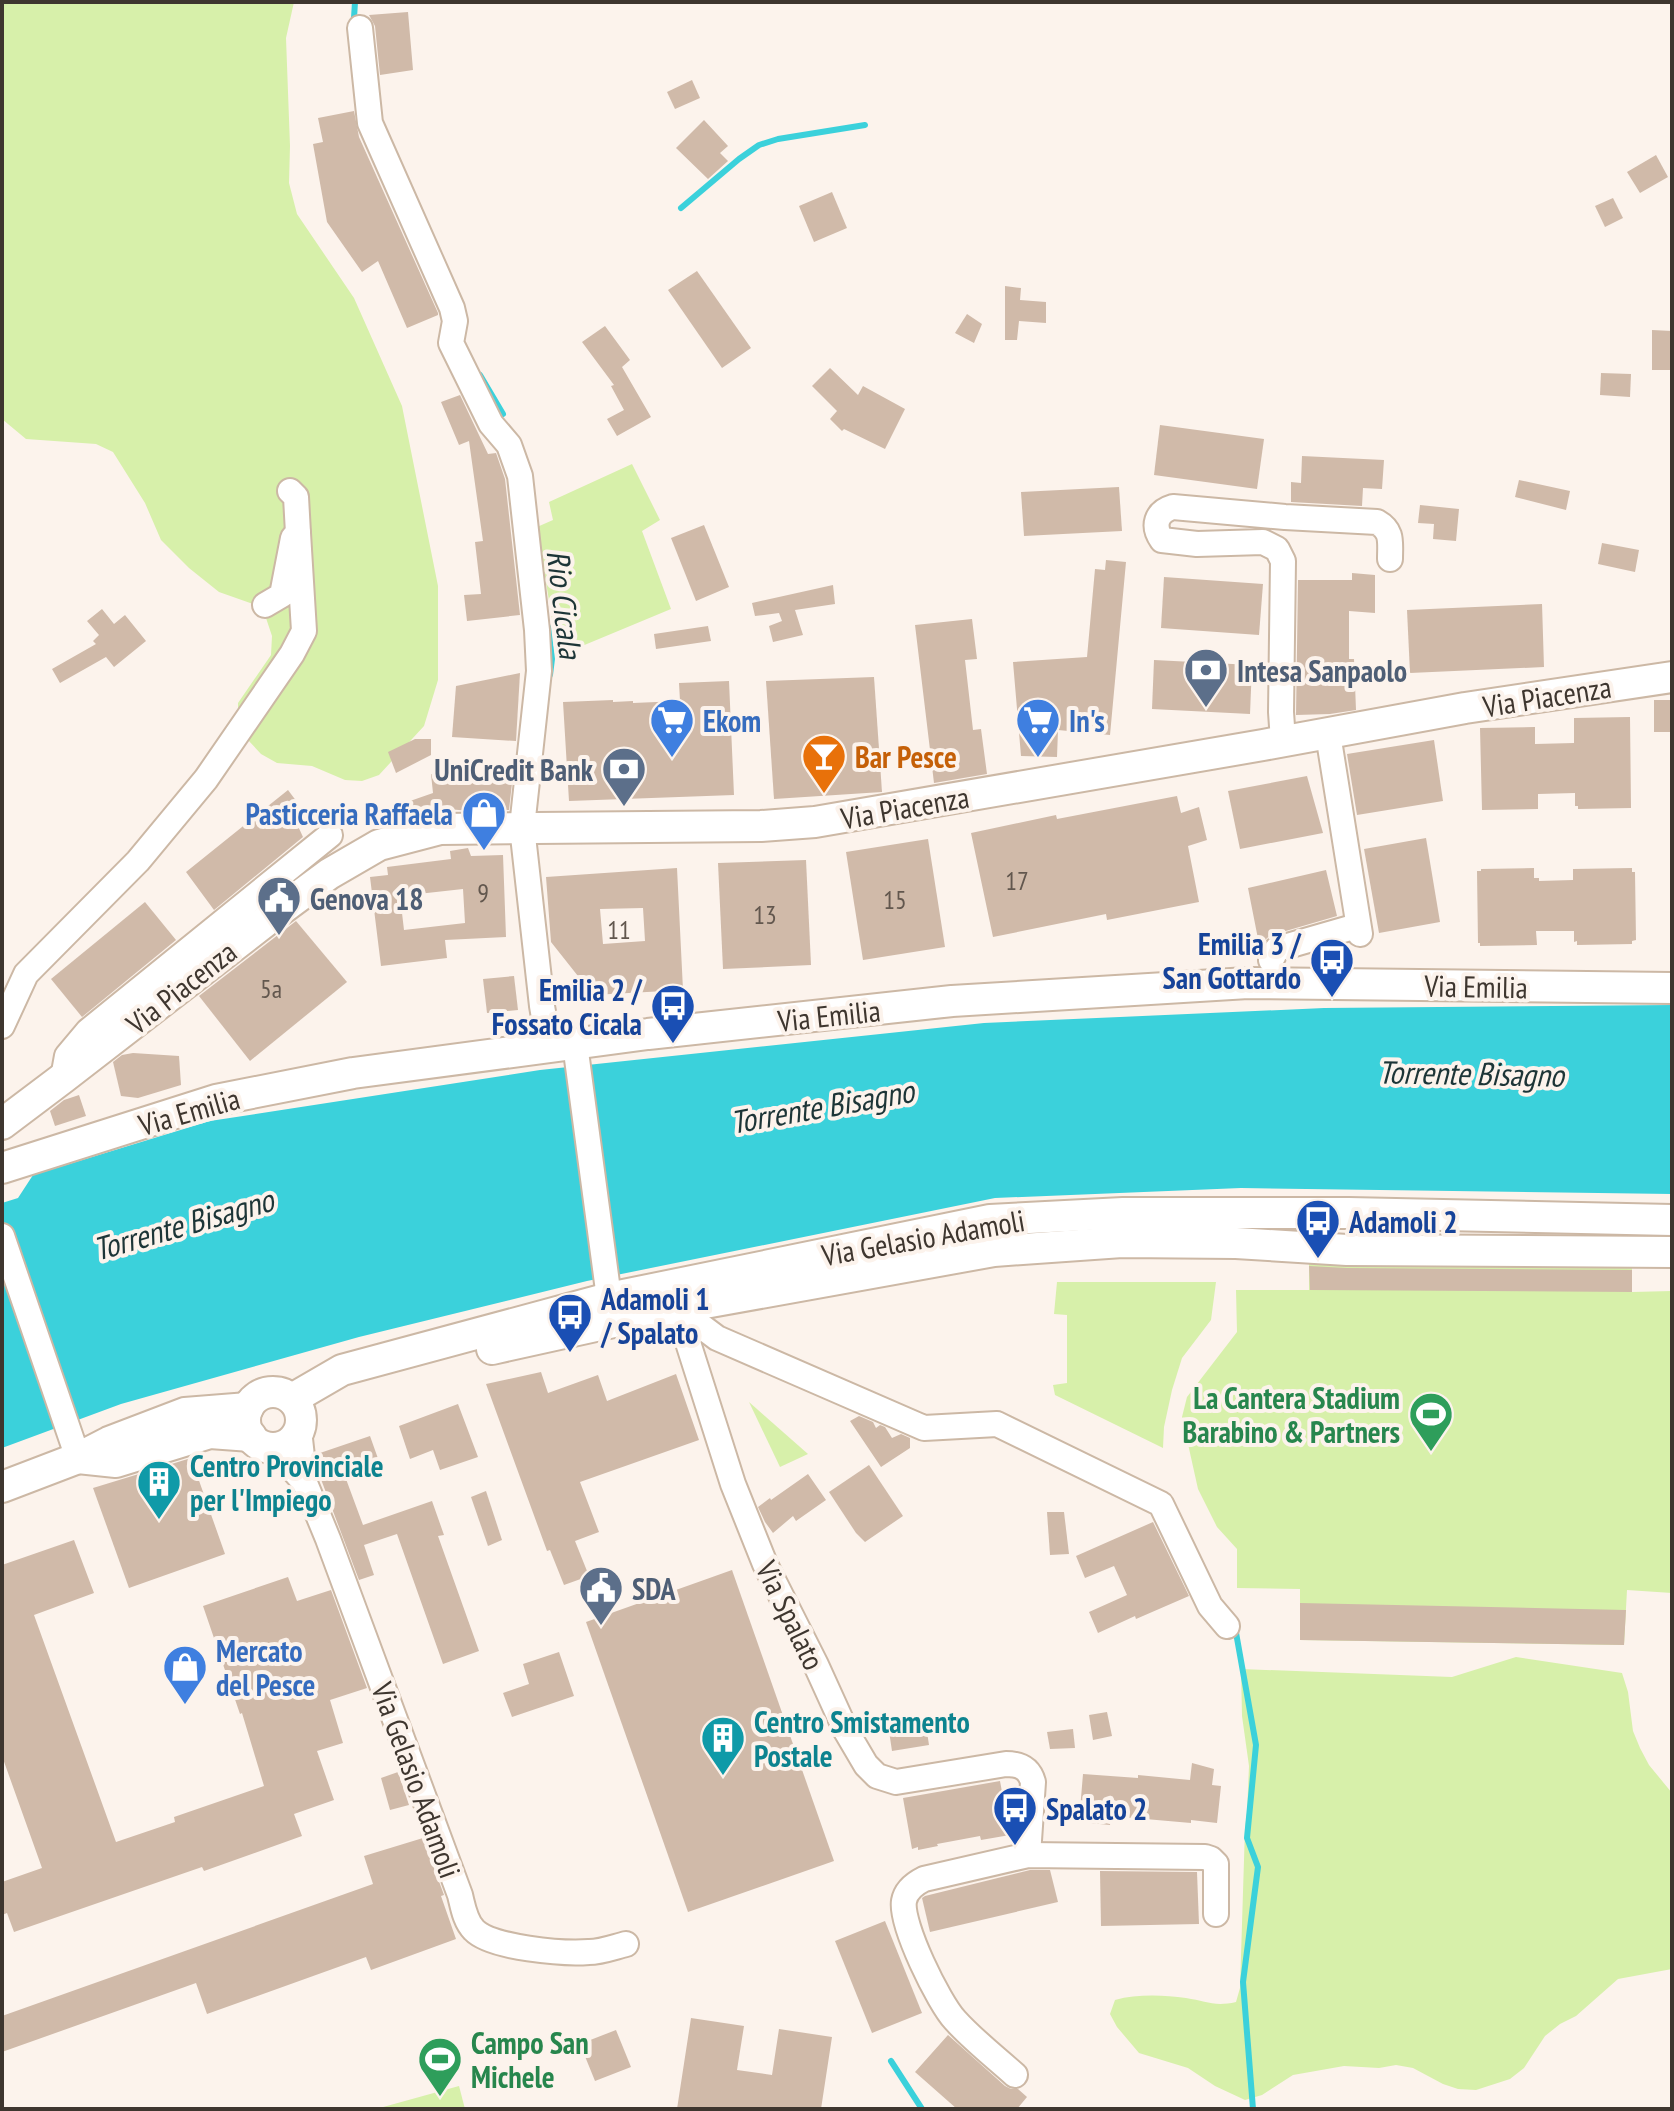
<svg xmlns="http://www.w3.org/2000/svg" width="1674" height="2111" font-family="'PT Sans Narrow',sans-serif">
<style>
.green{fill:#d7f0aa}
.water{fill:#3bd1db}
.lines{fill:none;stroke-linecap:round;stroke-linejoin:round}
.stream{stroke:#3bd1db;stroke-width:6}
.building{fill:#d0baa9;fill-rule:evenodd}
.minor-casing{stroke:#ccb8a5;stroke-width:28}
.major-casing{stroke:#ccb8a5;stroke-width:34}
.minor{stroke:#fff;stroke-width:24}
.major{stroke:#fff;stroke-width:30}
.labels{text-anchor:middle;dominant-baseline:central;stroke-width:8;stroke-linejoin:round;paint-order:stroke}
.number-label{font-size:26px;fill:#62574e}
.service-label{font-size:30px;font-weight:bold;fill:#4e5e75;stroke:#fcf3ec;text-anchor:start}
.street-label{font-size:30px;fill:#3e362f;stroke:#fcf3ec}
.shop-label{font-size:30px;font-weight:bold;fill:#366cbe;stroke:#fcf3ec;text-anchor:start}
.food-label{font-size:30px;font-weight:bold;fill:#c56008;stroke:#fcf3ec;text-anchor:start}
.transit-label{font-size:30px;font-weight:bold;fill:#164399;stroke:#fcf3ec;text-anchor:start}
.leisure-label{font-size:30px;font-weight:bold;fill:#27864d;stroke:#fcf3ec;text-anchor:end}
.culture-label{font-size:30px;font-weight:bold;fill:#0d838f;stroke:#fcf3ec;text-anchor:start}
.water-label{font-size:32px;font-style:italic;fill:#1d3537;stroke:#fcf3ec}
</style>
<rect width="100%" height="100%" fill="#fcf3ec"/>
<g class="green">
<polygon points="2,2 294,2 286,38 290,146 289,183 297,214 354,298 402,406 438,586 438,680 424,726 379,775 362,781 345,780 312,766 277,763 261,754 248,740 238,723 238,703 271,655 272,636 266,618 253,604 219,592 189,568 161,540 145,503 113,452 96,444 26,439 2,419"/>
<polygon points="632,464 660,520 642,531 671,609 558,656 537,527 553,520 549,502"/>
<polygon points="1309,1263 1632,1266 1632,1292 1672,1291 1672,1593 1627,1590 1624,1645 1300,1640 1300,1589 1237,1588 1237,1549 1217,1527 1198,1489 1182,1417 1187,1397 1237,1332 1236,1290 1309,1290"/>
<polygon points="1057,1282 1216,1282 1211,1320 1182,1358 1172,1390 1164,1427 1163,1448 1055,1395 1053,1385 1067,1383 1067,1315 1054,1314"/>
<polygon points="749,1402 808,1454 780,1467"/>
<path d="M1516,1657L1622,1673L1628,1692L1633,1731L1640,1748L1649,1765L1672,1793V1969L1618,1979L1576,2016L1560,2024L1545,2036L1524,2068L1510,2079L1476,2090L1458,2089L1443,2084L1413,2068L1396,2065L1379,2068L1344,2066L1293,2075L1262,2095L1245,2100L1215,2086L1188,2068L1139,2053L1117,2027L1110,2014L1115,2000C1137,1994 1163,1995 1186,1998C1206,2001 1214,2007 1236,2002L1240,1988L1245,1828L1247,1813L1249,1766L1242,1716L1241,1669L1452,1677Z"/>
<polygon points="459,2086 465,2109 376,2109"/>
</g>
<polygon class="water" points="1672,1005 1672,1194 1241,1188 995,1198 587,1281 359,1337 121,1404 2,1448 2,1203 18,1198 33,1175 210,1121 540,1070 984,1023 1324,1008"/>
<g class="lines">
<g class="stream">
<polyline points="354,18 355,2"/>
<polyline points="681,208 739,159 759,145 778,139 865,125"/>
<polyline points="480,375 503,414"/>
<polyline points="548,627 552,659 550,675"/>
<polyline points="1235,1627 1256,1745 1247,1838 1258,1867 1243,1982 1253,2109"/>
<polyline points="891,2061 922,2109"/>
</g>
</g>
<g class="building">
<polygon points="408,12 413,70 380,75 375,26 369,15"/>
<polygon points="692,80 700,98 675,109 667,92"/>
<polygon points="354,111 359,137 438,313 438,315 407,328 378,261 362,272 327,222 313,144 323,142 318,118"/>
<polygon points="704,120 728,146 720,153 728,161 708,179 676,148"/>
<polygon points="1656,155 1668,177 1640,193 1627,172"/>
<polygon points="832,192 847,228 814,242 799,206"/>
<polygon points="1613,198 1623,218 1605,227 1595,206"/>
<polygon points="697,271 751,348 722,368 668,290"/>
<polygon points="1005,286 1021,288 1020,300 1046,302 1046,323 1019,321 1017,340 1005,340"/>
<polygon points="967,314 982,324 974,343 955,333"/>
<polygon points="605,326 630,360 622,367 651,417 617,436 607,419 624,410 611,386 614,385 582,342"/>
<polygon points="1652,330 1672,331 1672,370 1652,370"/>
<polygon points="830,368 858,395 863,386 905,409 885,449 844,429 842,431 830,419 837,411 812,386"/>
<polygon points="1601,373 1631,374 1630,397 1600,395"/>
<polygon points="460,395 488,454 496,453 505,479 520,615 467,621 464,595 481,594 475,542 483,541 469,441 459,445 441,402"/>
<polygon points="1160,425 1264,439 1257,489 1154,475"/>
<polygon points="1302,456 1384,460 1382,489 1363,488 1362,506 1291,502 1291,482 1301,483"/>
<polygon points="1519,480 1570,491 1566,510 1515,497"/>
<polygon points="1119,487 1122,531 1024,536 1021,492"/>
<polygon points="1420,505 1459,509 1456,541 1433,539 1434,524 1418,523"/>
<polygon points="704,525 729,587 696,601 671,538"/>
<polygon points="1602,543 1639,550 1635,572 1598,564"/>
<polygon points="1106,560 1126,562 1110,735 1058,730 1057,757 1021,756 1013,662 1087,657 1095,569 1105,570"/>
<polygon points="1352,573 1375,575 1375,613 1349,611 1349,659 1354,659 1356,710 1330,714 1296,715 1298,580 1352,580"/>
<polygon points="1164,577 1263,584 1259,635 1161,628"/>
<polygon points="833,585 835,604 795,610 803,635 773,642 769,626 782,621 779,613 755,616 752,603"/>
<polygon points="1542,604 1544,667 1410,673 1407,610"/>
<polygon points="102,609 114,624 125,615 146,641 114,667 106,657 60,683 52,669 96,644 93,641 99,635 87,621"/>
<polygon points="972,619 977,659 965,660 973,730 981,729 987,774 934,783 915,625"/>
<polygon points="708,626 711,641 656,649 654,634"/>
<polygon points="1154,660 1252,665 1250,714 1152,709"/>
<polygon points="520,673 516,741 452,737 456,686"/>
<polygon points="874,677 882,792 774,799 766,681"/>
<polygon points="729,681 734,795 569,801 563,702 613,700 613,702 633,701 633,703 680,701 679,683"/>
<rect x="1654" y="700" width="18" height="32"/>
<polygon points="1630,717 1631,808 1578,809 1578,806 1575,806 1575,793 1538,794 1538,809 1482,810 1480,728 1535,727 1535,744 1574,743 1574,718"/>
<polygon points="415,739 431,739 431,755 396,773 388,752"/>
<polygon points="1434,740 1443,801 1357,815 1347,754"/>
<polygon points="431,774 512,783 509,810 471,811 411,806 415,817 374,828 370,815 433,793"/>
<polygon points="1307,776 1323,833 1240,849 1228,791"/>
<polygon points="288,790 309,818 297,824 303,837 214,910 186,872"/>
<polygon points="1177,796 1181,813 1199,807 1207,840 1188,846 1199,902 1107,920 1106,914 993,937 971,833 1056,815 1057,819"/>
<polygon points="1426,838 1440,922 1379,933 1364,849"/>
<polygon points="928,839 945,947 863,960 846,852"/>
<path d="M468,848L471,856L503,855L506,937L445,940L447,958L381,966L370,877L388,875L387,867L451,859L450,851ZM463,889L465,923L404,930L400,896Z"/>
<polygon points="806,860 811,965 723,969 718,863"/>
<path d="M677,868L683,990L593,995L551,942L546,877ZM643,908L645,941L603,944L600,909Z"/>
<polygon points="1534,868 1534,878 1539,878 1539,881 1573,880 1573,869 1632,868 1632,872 1635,872 1636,940 1632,941 1632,944 1577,945 1577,941 1574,942 1574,931 1536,931 1537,945 1480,946 1480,943 1478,943 1477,871 1481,871 1481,869"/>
<polygon points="1326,870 1337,916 1272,935 1267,938 1260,949 1248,888"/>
<polygon points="145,902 176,940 82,1017 51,979"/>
<polygon points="296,921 347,982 250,1061 199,996"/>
<polygon points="514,976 518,1010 487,1013 483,979"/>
<polygon points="133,1053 179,1056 181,1085 138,1098 121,1096 113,1062 122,1055"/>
<polygon points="79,1095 86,1116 55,1126 50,1111 64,1100"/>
<polygon points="1309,1266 1347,1268 1632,1270 1632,1292 1310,1290"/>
<polygon points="541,1372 548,1393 598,1375 607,1401 676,1374 699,1440 580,1482 599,1532 575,1541 589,1576 564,1585 550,1550 547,1551 486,1384"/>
<polygon points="458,1404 478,1457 440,1470 433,1450 410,1459 399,1426"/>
<polygon points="859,1416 873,1422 876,1428 880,1425 885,1427 892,1438 901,1434 910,1438 910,1448 881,1467 850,1421"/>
<polygon points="370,1436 381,1467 346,1479 363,1525 432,1501 444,1535 438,1536 479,1651 443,1664 397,1534 364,1545 374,1575 359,1580 319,1474 317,1454"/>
<polygon points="191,1458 225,1554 129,1588 93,1488"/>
<polygon points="869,1465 903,1516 865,1542 856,1533 829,1492"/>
<polygon points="808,1474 826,1500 796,1521 793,1516 773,1533 765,1522 758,1507 770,1498 771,1500"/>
<polygon points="486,1491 502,1540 488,1546 471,1497"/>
<polygon points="1047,1512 1064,1512 1069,1554 1050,1555"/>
<polygon points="1153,1522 1189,1596 1136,1619 1135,1616 1098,1633 1089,1612 1127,1595 1114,1566 1085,1578 1076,1556"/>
<polygon points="74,1540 94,1593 34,1615 116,1842 175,1822 174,1817 264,1786 242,1713 240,1714 203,1606 288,1577 297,1601 331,1590 367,1688 330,1700 343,1743 317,1751 334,1800 294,1814 302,1836 204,1871 202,1867 14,1932 7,1913 2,1915 2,1882 42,1868 2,1756 2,1565"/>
<polygon points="732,1570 834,1861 688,1912 586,1622"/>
<polygon points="1300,1603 1626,1610 1624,1645 1300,1640"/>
<polygon points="559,1652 574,1696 512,1717 503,1693 529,1684 523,1664"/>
<polygon points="1107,1712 1112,1736 1093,1740 1089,1715"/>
<polygon points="925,1719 929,1745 892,1751 889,1731 909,1728 908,1722"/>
<polygon points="1073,1729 1075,1748 1050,1749 1047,1732"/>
<polygon points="1192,1763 1214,1769 1212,1785 1221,1786 1217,1823 1191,1820 1191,1823 1111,1816 1110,1825 1079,1822 1083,1774 1138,1778 1138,1775 1190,1780"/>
<polygon points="398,1772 409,1805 390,1810 381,1778"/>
<polygon points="1000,1781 1010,1835 981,1840 980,1836 937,1844 938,1846 918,1850 918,1847 912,1849 903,1798"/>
<polygon points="423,1838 444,1895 441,1896 456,1939 371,1970 366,1957 207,2014 196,1983 2,2052 2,2016 373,1884 364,1856"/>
<polygon points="1030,1870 1050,1870 1058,1902 930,1932 922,1898 925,1896"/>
<polygon points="1100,1871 1197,1872 1199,1924 1101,1926"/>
<polygon points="885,1921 922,2013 872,2033 835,1941"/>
<polygon points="691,2018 744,2026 737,2070 772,2075 779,2029 832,2037 821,2109 677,2109"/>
<polygon points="616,2030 631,2067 595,2081 580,2044"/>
<polygon points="948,2035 1005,2086 1011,2089 1018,2089 1027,2097 1017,2109 957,2109 915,2072"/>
</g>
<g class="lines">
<g class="minor-casing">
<g id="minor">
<polyline points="360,28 370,123 452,308 455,321 451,343 491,424 509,445 520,476 537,630 539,671 522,827 542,1006 549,1047"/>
<polyline points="290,491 296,497 298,533"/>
<polyline points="1328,734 1360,934"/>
<path d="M1283,741L1281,712L1283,561L1277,549L1263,542L1197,544L1162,540C1152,526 1156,512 1173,507L1285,517L1377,522C1393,531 1390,542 1390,559"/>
<polyline points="1271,960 1277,949 1357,926"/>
<polyline points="2,1026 26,974 138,861 206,779 292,654 304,631 298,533 293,538 282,595 265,605"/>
<polyline points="575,1044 609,1298"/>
<polyline points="63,1078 67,1056 88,1031 330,835"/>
<polyline points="2,1236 78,1458"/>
<path d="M677,1308L733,1484L765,1564L816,1665L846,1731L866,1765L877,1776L896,1782L1006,1764C1020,1764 1029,1768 1033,1782L1028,1855"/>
<polyline points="677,1308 717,1338 924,1428 997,1424 1161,1504 1210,1606 1227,1626"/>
<path d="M299,1430L305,1483L328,1539L460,1895C463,1907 465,1921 474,1930C491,1948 564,1954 589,1952C601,1952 614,1947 626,1944"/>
<polyline points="264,1446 288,1464 305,1483"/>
<path d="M1015,2075C995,2057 973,2040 955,2020C939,2003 900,1924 904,1901C906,1890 914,1884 924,1879L1028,1855L1205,1857L1211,1859L1216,1864V1914"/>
</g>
</g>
<g class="major-casing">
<g id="major">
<polyline points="2,1124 63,1078 275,914 329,874 379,845 440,829 761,826 815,822 1263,745 1465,708 1672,677"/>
<polyline points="2,1168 216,1100 353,1073 648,1034 952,1001 1248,983 1672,988"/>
<polyline points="492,1349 677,1308 994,1251 1122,1242 1236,1243 1347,1250 1672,1252"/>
<circle cx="273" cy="1420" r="28"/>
<polyline points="292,1399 342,1370 609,1298 990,1220 1123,1213 1349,1213 1672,1220"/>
<polyline points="78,1458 116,1462 210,1433 251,1436"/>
<polyline points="2,1487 78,1458 109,1442 185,1413 248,1408"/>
</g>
</g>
<use href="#minor" class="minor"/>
<use href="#major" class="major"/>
</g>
<defs>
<g id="bank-pin" transform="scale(2.3)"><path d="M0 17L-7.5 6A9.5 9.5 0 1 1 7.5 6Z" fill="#5c6f8a" stroke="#fcf3ec"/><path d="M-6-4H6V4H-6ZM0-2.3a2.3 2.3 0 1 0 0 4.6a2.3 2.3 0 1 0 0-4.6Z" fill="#fff"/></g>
<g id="supermarket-pin" transform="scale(2.3)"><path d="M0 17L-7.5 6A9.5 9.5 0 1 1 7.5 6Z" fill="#3f7fe0" stroke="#fcf3ec"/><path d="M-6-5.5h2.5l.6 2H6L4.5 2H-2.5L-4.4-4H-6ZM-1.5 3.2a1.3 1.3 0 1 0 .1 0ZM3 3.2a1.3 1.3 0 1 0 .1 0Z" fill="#fff"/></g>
<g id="bar-pin" transform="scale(2.3)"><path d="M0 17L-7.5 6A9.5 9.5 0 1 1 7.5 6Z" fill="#e8710a" stroke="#fcf3ec"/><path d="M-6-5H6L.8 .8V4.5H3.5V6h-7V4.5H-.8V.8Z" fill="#fff"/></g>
<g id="shop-pin" transform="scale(2.3)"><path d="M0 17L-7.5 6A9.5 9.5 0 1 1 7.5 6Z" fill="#3f7fe0" stroke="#fcf3ec"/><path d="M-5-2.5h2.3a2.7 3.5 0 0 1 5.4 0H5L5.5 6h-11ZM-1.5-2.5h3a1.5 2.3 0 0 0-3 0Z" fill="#fff"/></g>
<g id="civic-pin" transform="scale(2.3)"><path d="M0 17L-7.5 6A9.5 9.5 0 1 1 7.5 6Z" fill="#5c6f8a" stroke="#fcf3ec"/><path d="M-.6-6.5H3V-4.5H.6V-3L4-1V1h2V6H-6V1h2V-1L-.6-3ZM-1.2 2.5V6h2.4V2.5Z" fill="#fff"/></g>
<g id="bus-pin" transform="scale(2.3)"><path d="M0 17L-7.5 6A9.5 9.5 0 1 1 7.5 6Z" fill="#1a4fb4" stroke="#fcf3ec"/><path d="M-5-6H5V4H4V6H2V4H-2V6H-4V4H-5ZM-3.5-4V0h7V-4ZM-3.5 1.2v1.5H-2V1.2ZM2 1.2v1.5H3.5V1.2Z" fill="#fff"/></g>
<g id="stadium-pin" transform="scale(2.3)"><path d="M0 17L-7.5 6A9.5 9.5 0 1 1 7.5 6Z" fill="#2e9e5b" stroke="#fcf3ec"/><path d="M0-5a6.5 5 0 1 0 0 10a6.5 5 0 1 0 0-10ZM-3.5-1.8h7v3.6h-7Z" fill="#fff"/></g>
<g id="building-pin" transform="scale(2.3)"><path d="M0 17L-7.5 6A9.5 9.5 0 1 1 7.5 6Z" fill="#0f9aa8" stroke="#fcf3ec"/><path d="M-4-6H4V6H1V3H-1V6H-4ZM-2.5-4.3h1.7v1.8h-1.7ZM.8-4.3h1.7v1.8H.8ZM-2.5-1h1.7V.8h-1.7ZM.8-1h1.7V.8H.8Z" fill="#fff"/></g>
</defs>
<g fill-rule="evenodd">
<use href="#bank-pin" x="1206" y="670"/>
<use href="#supermarket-pin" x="672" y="720"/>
<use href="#supermarket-pin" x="1038" y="720"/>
<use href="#bar-pin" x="824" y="756"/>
<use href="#bank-pin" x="624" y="769"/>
<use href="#shop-pin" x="484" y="813"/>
<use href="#civic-pin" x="279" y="898"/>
<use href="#bus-pin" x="1332" y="960"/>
<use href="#bus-pin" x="673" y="1006"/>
<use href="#bus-pin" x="1318" y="1221"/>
<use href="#bus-pin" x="570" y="1315"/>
<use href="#stadium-pin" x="1431" y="1414"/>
<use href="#building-pin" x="159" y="1482"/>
<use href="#civic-pin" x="601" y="1588"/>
<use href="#shop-pin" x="185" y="1667"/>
<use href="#building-pin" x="723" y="1738"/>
<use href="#bus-pin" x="1015" y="1808"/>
<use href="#stadium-pin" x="440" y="2059"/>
</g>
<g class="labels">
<g class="number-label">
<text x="1017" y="880">17</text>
<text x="483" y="892">9</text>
<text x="895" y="899">15</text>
<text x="765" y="914">13</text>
<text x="619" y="929">11</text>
<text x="271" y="988">5a</text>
</g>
<g class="service-label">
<text x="1237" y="670">Intesa Sanpaolo</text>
<text x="593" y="769" text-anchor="end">UniCredit Bank</text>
<text x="310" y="898">Genova 18</text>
<text x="632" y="1588">SDA</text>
</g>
<g class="street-label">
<text transform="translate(1547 696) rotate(-9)">Via Piacenza</text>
<text transform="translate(905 807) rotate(-10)">Via Piacenza</text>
<text transform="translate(1476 986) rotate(1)">Via Emilia</text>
<text transform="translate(181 987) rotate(-38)">Via Piacenza</text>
<text transform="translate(829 1015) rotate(-6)">Via Emilia</text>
<text transform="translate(189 1111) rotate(-16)">Via Emilia</text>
<text transform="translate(923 1237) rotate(-10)">Via Gelasio Adamoli</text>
<text transform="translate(791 1615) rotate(64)">Via Spalato</text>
<text transform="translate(417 1780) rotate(70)">Via Gelasio Adamoli</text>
</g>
<g class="shop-label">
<text x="703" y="720">Ekom</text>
<text x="1069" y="720">In's</text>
<text x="453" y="813" text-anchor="end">Pasticceria Raffaela</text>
<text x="216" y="1650">Mercato<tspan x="216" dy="34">del Pesce</tspan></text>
</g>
<g class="food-label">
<text x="855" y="756">Bar Pesce</text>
</g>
<g class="transit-label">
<text x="1301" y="943" text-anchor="end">Emilia 3 /<tspan x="1301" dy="34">San Gottardo</tspan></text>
<text x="642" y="989" text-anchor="end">Emilia 2 /<tspan x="642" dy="34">Fossato Cicala</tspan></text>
<text x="1349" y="1221">Adamoli 2</text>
<text x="601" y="1298">Adamoli 1<tspan x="601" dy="34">/ Spalato</tspan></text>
<text x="1046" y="1808">Spalato 2</text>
</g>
<g class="leisure-label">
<text x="1400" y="1397">La Cantera Stadium<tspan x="1400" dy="34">Barabino &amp; Partners</tspan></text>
<text x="471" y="2042" text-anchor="start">Campo San<tspan x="471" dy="34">Michele</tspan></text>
</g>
<g class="culture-label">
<text x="190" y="1465">Centro Provinciale<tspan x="190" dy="34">per l'Impiego</tspan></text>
<text x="754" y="1721">Centro Smistamento<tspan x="754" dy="34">Postale</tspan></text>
</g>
<g class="water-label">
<text transform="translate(565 604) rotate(83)">Rio Cicala</text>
<text transform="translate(1471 1073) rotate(1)">Torrente Bisagno</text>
<text transform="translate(822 1106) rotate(-10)">Torrente Bisagno</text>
<text transform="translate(183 1224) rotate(-16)">Torrente Bisagno</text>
</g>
</g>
<rect width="1674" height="2111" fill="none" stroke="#3e362f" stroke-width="8"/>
</svg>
